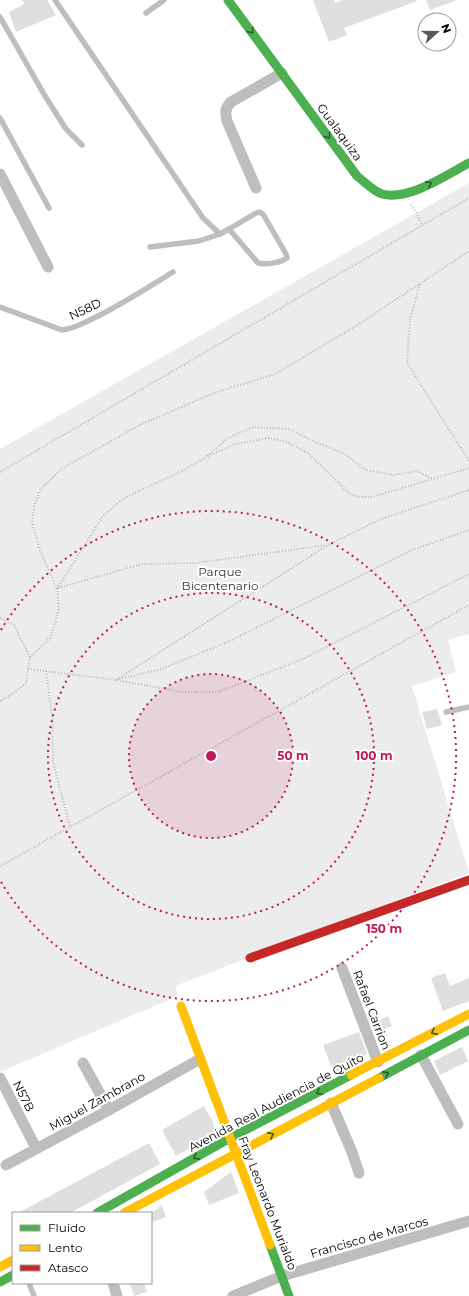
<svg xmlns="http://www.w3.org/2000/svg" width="469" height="1296" font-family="Montserrat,sans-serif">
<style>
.green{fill:#ececec}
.building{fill:#dfdfdf}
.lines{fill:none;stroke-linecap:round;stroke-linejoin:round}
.path{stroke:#b9b9b9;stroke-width:2;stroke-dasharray:1 2;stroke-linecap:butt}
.lane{stroke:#bebebe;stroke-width:5.5}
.street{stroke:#bebebe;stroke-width:11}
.fast{stroke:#4caf50;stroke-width:9}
.slow{stroke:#ffc107;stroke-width:9}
.jam{stroke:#c62828;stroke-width:9}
.oneway{stroke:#2a602c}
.ring{fill:none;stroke:#c2185b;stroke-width:2;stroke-dasharray:2 4}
.labels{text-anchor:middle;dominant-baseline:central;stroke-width:4;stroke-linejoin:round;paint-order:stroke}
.street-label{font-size:12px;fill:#000;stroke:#fff}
.park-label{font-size:12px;fill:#333;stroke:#fff}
.centre{fill:#c2185b;stroke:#fff;stroke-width:2}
.ring-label{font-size:12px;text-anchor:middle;font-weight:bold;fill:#c2185b;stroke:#fff;stroke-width:4;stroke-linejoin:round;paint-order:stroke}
</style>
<rect width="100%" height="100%" fill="#fff"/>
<polygon class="green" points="469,183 469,634 448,640 456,672 412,686 469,873 175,986 178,996 0,1072 0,449"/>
<g class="building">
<polygon points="22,0 47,0 56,15 16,32 9,12 24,4"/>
<polygon points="313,0 334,0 335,3 342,0 417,0 417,1 344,28 347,35 329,42"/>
<polygon points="426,0 455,0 455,1 430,10"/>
<polygon points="437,709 442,725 427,729 422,712"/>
<polygon points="445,973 450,986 469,978 469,1001 443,1011 431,978"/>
<polygon points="388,1016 392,1026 384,1029 387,1035 377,1039 371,1024"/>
<polygon points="359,1032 367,1054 334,1074 323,1045"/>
<polygon points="462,1047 468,1061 440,1075 434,1061"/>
<polygon points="204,1106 213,1122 214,1129 212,1136 176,1156 162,1130"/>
<polygon points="149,1143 160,1164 83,1206 70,1213 18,1213"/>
<polygon points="231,1172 239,1193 209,1205 204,1192"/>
<polygon points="162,1205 166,1217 151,1223 151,1213"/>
<polygon points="130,1283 144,1283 147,1292 134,1296"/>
</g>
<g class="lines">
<g class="path">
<polyline points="411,205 416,212 422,225"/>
<polyline points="420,284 410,319 407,363 469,461"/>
<polyline points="208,456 236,444 268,438 287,442 308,453 350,494 360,497 372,497 469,468"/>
<polyline points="0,472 469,198"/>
<polyline points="58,588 142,564 196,563 327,545"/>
<polyline points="57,589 103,516 124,498 182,471 205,458 228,438 252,427 289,429 315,442 343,453 366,470 394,475 416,471 433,479"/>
<polyline points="0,618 14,625 30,657 26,683 14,693 0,701"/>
<polyline points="30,657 51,637 59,609 57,589 39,548 32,522 34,507 40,490 61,469 140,425 214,393 275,374 356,326 469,251"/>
<polyline points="28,669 116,680 182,692 218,692 303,659 469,574"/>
<polyline points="46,671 52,716 53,762 70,826"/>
<polyline points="119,679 162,669 232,640 412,550 469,530"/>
<polyline points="116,680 328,545 381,519 469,490"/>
<polyline points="0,866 469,605"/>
</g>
<g class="lane">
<polyline points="55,0 203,218 220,234"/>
<polyline points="146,13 164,0"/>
<polyline points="0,17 45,96 66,129 82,145"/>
<polyline points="0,118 49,208"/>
<path d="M150,247L199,241L220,234L229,229L256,213L259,212L263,214L286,254L287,258C280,263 266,265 258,263L229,229"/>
<path d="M0,307L62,330C74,329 83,323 94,318C121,305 147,288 173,272"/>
<polyline points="446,712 469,707"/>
<polyline points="29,1283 34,1296"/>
</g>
<g class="street">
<polyline points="0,174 48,267"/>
<path d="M256,188L227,121C225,113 225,108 231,102L282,73"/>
<polyline points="342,968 378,1062"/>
<polyline points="421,1055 458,1124"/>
<polyline points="83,1063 109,1110"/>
<polyline points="0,1078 36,1148"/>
<polyline points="331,1103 352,1152 359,1173"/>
<polyline points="6,1165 109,1110 200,1059"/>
<polyline points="113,1283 117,1296"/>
<polyline points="233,1296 282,1276 469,1221"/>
</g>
<g class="fast">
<path d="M228,0L357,176C365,182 373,191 382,194C409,201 446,175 469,163"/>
<polyline points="379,1078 469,1030"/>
<polyline points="97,1213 230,1138 351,1075"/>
<polyline points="270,1245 289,1296"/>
<polyline points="0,1282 13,1275"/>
</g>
<g class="slow">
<polyline points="181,1006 270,1245"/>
<polyline points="351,1075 469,1014"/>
<polyline points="124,1213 379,1078"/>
<polyline points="0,1267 13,1260"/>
</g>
<polyline class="jam" points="250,958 469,880"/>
</g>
<defs><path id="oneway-chevron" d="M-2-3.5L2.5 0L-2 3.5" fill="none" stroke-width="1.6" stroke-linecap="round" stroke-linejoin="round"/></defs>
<g class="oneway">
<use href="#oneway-chevron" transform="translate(251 31) rotate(54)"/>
<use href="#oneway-chevron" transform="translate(328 136) rotate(54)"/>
<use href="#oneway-chevron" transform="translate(429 184) rotate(-28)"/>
<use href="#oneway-chevron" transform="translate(434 1032) rotate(152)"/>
<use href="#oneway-chevron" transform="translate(386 1074) rotate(-28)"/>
<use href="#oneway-chevron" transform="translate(319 1092) rotate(153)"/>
<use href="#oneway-chevron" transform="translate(271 1135) rotate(-28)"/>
<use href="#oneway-chevron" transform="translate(196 1157) rotate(151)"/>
</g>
<circle cx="211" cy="756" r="82" fill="#c2185b" fill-opacity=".12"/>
<g class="ring">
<circle cx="211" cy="756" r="82"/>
<circle cx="211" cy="756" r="163"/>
<path d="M1 630A245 245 0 1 1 1 882"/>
</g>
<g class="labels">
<g class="street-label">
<text transform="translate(340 132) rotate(54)">Gualaquiza</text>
<text transform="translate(85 309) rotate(-25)">N58D</text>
<text transform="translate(372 1010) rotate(69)">Rafael Carrion</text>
<text transform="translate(24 1096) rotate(63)">N57B</text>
<text transform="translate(97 1101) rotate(-29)">Miguel Zambrano</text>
<text transform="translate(276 1102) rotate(-28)">Avenida Real Audiencia de Quito</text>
<text transform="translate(268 1203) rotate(69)">Fray Leonardo Murialdo</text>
<text transform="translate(369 1237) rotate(-16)">Francisco de Marcos</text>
</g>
<g class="park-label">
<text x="220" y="571">Parque<tspan x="220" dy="14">Bicentenario</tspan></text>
</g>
</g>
<circle cx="211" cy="756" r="6" class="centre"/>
<g class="ring-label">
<text x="293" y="760">50 m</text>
<text x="374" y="760">100 m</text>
<text x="384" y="933">150 m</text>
</g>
<rect x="12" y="1212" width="140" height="72" fill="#ffffff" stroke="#999999"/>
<rect x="20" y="1225" width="20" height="6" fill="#4caf50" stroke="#999999"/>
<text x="48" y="1232" font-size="12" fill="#000000">Fluido</text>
<rect x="20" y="1245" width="20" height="6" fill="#ffc107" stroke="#999999"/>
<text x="48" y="1252" font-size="12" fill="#000000">Lento</text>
<rect x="20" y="1265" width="20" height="6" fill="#c62828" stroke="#999999"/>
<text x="48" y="1272" font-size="12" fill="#000000">Atasco</text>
<g transform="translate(437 32) rotate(69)"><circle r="19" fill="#ffffff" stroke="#999999"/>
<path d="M0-3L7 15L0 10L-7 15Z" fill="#595959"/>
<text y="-6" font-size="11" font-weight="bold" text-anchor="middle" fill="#000000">N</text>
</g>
</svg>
